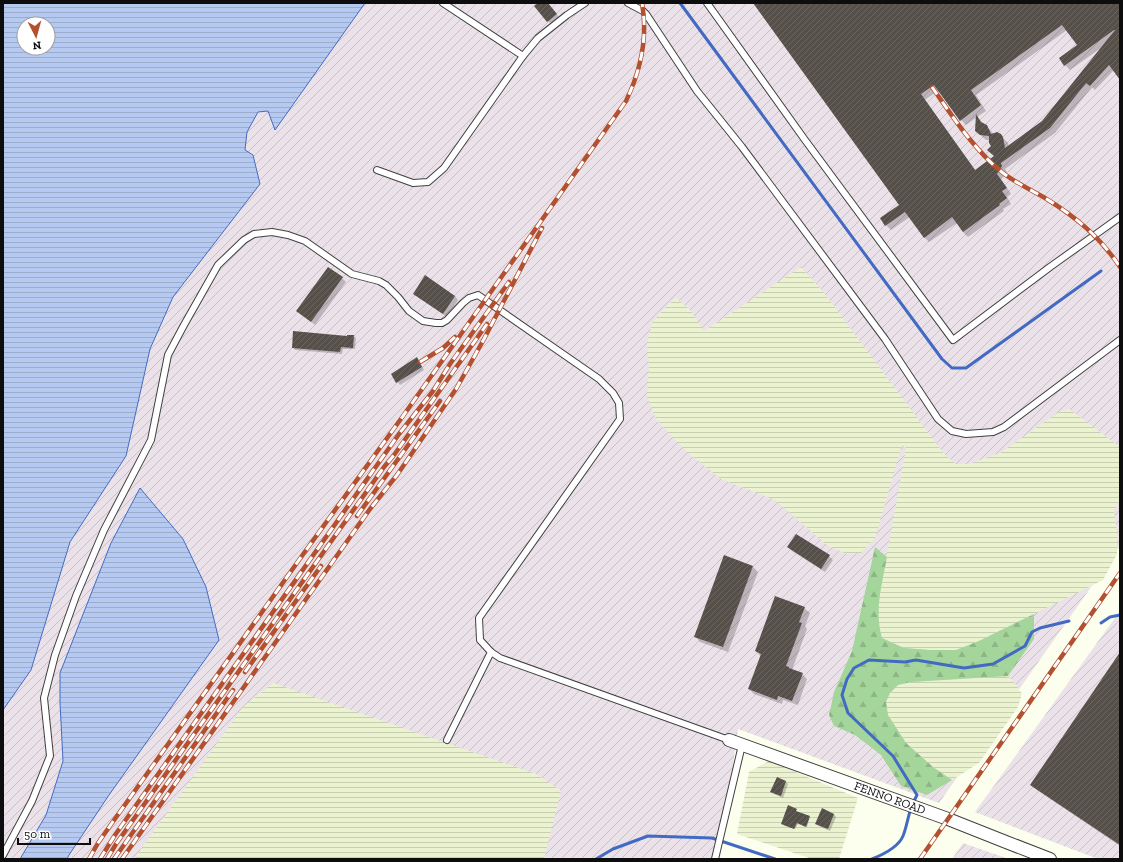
<svg xmlns="http://www.w3.org/2000/svg" width="1123" height="862" font-family="'Zilla Slab',serif">
<style>
.industrial{fill:url(#industrial-furrows)}
.farmland{fill:url(#farmland-rules)}
.forest{fill:url(#forest-firs)}
.water{fill:url(#water-rules);stroke:#436ac3;fill-rule:evenodd}
.shadow{fill:#0003;fill-rule:evenodd}
.lines{fill:none;stroke-linecap:round;stroke-linejoin:round}
.stream{stroke:#436ac3;stroke-width:3}
.building{fill:url(#building-hatch);fill-rule:evenodd}
.service-casing{stroke:#404040;stroke-width:8}
.minor-casing{stroke:#404040;stroke-width:14}
.service{stroke:#fff;stroke-width:6}
.minor{stroke:#fff;stroke-width:12}
.rail-casing{stroke:#b2502f;stroke-width:4.5}
.rail{stroke:#fff;stroke-width:3;stroke-dasharray:9;stroke-linecap:butt}
.labels{text-anchor:middle;dominant-baseline:central;stroke-width:4;stroke-linejoin:round;paint-order:stroke}
.street-label{font-size:12px;fill:#0d0d0d;stroke:#fff}
</style>
<defs>
<pattern id="industrial-furrows" width="10" height="10" patternUnits="userSpaceOnUse"><rect width="10" height="10" fill="#ebe2e9"/><path d="M-1 1l2-2M0 10L10 0M9 11l2-2" fill="none" stroke="#c8c1c7"/></pattern>
<pattern id="farmland-rules" width="6" height="5" patternUnits="userSpaceOnUse"><rect width="6" height="5" fill="#ebf2d0"/><path d="M0 2.5h6" fill="none" stroke="#c8ceb1"/></pattern>
<pattern id="forest-firs" width="22" height="20" patternUnits="userSpaceOnUse"><rect width="22" height="20" fill="#a4d59b"/><path d="M5 1l3.5 6h-7zM16 11l3.5 6h-7z" fill="#8cb684"/></pattern>
<pattern id="water-rules" width="6" height="5" patternUnits="userSpaceOnUse"><rect width="6" height="5" fill="#b6caf1"/><path d="M0 2.5h6" fill="none" stroke="#9baccd"/></pattern>
<pattern id="building-hatch" width="6" height="6" patternUnits="userSpaceOnUse"><rect width="6" height="6" fill="#55514a"/><path d="M-1 1l2-2M0 6l6-6M5 7l2-2" fill="none" stroke="#686560"/></pattern>
</defs>
<rect width="100%" height="100%" fill="#fcfeee"/>
<g class="industrial">
<polygon points="363,3 1120,3 1120,546 939,803 738,729 720,859 3,859 3,710 31,670 70,542 126,456 150,349 173,297 260,184 245,150 247,132 258,112 268,111 275,129"/>
<polygon points="1120,611 1120,859 1098,859 975,812"/>
<polygon points="963,843 1009,859 952,859"/>
</g>
<g class="farmland">
<polygon points="801,267 824,293 944,454 956,464 969,464 1000,453 1059,412 1069,409 1120,447 1120,500 1114,511 1117,533 1117,554 1103,580 979,641 956,650 930,650 904,648 882,638 879,628 878,605 906,448 902,445 875,538 861,553 847,554 827,545 775,500 721,479 686,451 656,419 647,397 649,366 647,344 652,323 665,308 676,298 691,311 704,331"/>
<polygon points="1008,676 1017,686 1022,694 1018,707 979,763 952,780 933,767 906,743 888,715 886,702 890,693 898,685 911,682"/>
<polygon points="273,683 536,774 561,791 544,859 134,859 243,707"/>
<polygon points="769,761 858,798 839,859 812,859 737,834 749,772"/>
</g>
<path class="forest" d="M875,547L887,557C882,584 874,611 882,638L904,648L930,650H956L979,641L1034,614V639L1008,676L911,682L898,685L890,693L886,702L888,715L906,743L933,767L952,780L927,795L901,786L881,755L855,735L834,726L829,715L834,692L852,651Z"/>
<g class="water">
<path d="M3,3H365L275,130L268,111L258,112L247,132L245,150L253,155L260,184L173,297L150,349L126,456L70,542L31,670L3,710ZM24,24H48V48H24Z"/>
<polygon points="140,488 183,539 206,587 219,640 109,795 69,855 67,859 20,859 46,815 63,761 60,703 60,673 111,543"/>
</g>
<g class="shadow">
<polygon points="540,3 547,3 559,17 550,23 536,6"/>
<path d="M754,3H1120V78L1114,70L1095,90L1092,87L1055,133L1005,169L1007,172L1001,179L1011,194L1007,197L1011,204L1003,209L1004,211L968,237L963,232L957,223L929,242L924,237L910,217L891,230L886,225L901,205ZM1067,30L1078,45L1065,65L1070,70L1101,48L1043,121L1009,147L1008,143L1000,135L993,134L992,132L977,117L986,111L976,95ZM939,90L961,120L966,125L977,117L976,131L986,140H990L995,156L976,171L925,100Z"/>
<polygon points="342,278 346,282 315,325 298,311"/>
<polygon points="414,293 455,296 458,300 447,317 418,297"/>
<polygon points="354,336 356,338 355,349 343,349 342,354 295,350 293,347"/>
<polygon points="419,361 424,370 400,385 392,374"/>
<polygon points="796,535 829,556 833,560 825,572 792,551 788,547"/>
<polygon points="753,567 758,572 728,652 700,642 695,636"/>
<polygon points="804,608 810,613 805,626 807,629 792,670 802,674 807,679 798,705 783,700 782,704 754,694 749,689 761,657 756,651"/>
<polygon points="1120,654 1120,846 1037,790 1031,785"/>
<polygon points="785,781 788,784 783,798 774,794 771,792"/>
<polygon points="796,809 796,812 810,817 807,827 798,824 795,829 783,825"/>
<polygon points="834,814 836,817 830,831 819,826 816,824"/>
</g>
<g class="lines">
<g class="stream">
<polyline points="680,3 942,359 952,368 966,368 1101,271"/>
<polyline points="1101,623 1110,617 1120,615"/>
<polyline points="913,803 917,795 893,756 848,713 842,695 847,679 854,668 869,660 905,662 916,660 964,668 993,664 1025,646 1032,632 1040,628 1069,621"/>
<polyline points="596,859 613,849 648,836 712,838 775,859"/>
<path d="M872,859C882,855 898,848 903,836C906,829 908,817 911,808"/>
</g>
</g>
<g class="building">
<polygon points="538,3 548,3 557,14 547,22 534,6"/>
<path d="M753,3H1120V80L1109,65L1090,86L1086,83L1050,128L1001,163L1002,166L997,174L1007,188L1002,191L1007,198L999,204L1000,205L963,232L952,217L924,238L905,212L885,226L880,218L899,205ZM1062,25L1077,45L1059,58L1064,66L1114,30H1115L1042,121L1005,148L1003,137L1001,134L997,132L991,134L987,125L981,122L976,114L975,131L980,135L989,136V143L991,146L987,150L994,156L975,170L921,94L934,85L960,121L981,105L971,90Z"/>
<polygon points="328,267 343,277 311,322 296,311"/>
<polygon points="425,275 455,296 443,314 413,294"/>
<polygon points="293,331 347,336 347,335 354,335 353,348 341,347 340,352 292,348"/>
<polygon points="417,357 422,367 396,383 391,374"/>
<polygon points="796,534 830,555 821,569 787,547"/>
<polygon points="724,555 753,566 723,647 694,637"/>
<polygon points="775,596 805,607 799,622 802,623 786,666 789,667 789,668 803,673 792,701 778,696 777,700 748,689 761,654 755,651"/>
<polygon points="1120,652 1120,845 1030,785"/>
<polygon points="777,777 786,781 781,796 770,792"/>
<polygon points="788,805 797,809 796,811 810,816 806,827 797,823 794,829 781,824"/>
<polygon points="822,808 834,814 828,829 815,824"/>
</g>
<g class="lines">
<g class="service-casing">
<g id="service">
<polyline points="443,3 523,56"/>
<polyline points="628,3 643,11 646,14 697,91 742,147 885,339 938,419 952,431 966,434 993,432 1004,427 1120,340"/>
<polyline points="707,3 805,140 953,340 1050,267 1120,217"/>
<polyline points="377,170 413,183 428,182 444,168 523,56 538,38 567,15 585,3"/>
<polyline points="447,740 491,652"/>
<polyline points="3,855 32,801 50,756 44,698 55,655 76,596 104,530 151,440 168,355 184,325 218,265 244,240 254,234 272,232 288,235 305,241 352,274 379,281 386,285 398,297 409,311 423,321 436,323 442,323 447,320 463,303 469,298 478,295 599,379 613,393 619,403 620,419 479,618 480,640 491,652 500,658 729,740"/>
<polyline points="715,859 742,745"/>
</g>
</g>
<g class="minor-casing">
<g id="minor">
<path id="s1" d="M729,740L948,819L1006,842L1050,859"/>
</g>
</g>
<use href="#service" class="service"/>
<use href="#minor" class="minor"/>
<g class="rail-casing">
<g id="rail">
<path d="M932,87C953,117 974,150 1003,173C1016,183 1031,190 1045,198C1076,217 1100,237 1120,267"/>
<polyline points="420,362 443,348 455,337"/>
<polyline points="357,516 440,401"/>
<polyline points="245,672 321,566"/>
<path d="M89,859L98,843L112,823L304,553L403,416L626,101C641,70 648,37 642,3"/>
<polyline points="100,859 115,835 399,434 433,391 450,364 509,282"/>
<polyline points="107,859 116,844 384,467 394,455 487,324"/>
<polyline points="114,859 233,690"/>
<polyline points="122,859 370,509 397,475 456,389 469,366 484,339 542,228"/>
<polyline points="920,859 1120,573"/>
</g>
</g>
<use href="#rail" class="rail"/>
</g>
<g class="labels">
<g class="street-label">
<text stroke="none"><textPath href="#s1" startOffset="171">FENNO ROAD</textPath></text>
</g>
</g>
<rect width="1123" height="862" fill="none" stroke="#0d0d0d" stroke-width="8"/>
<g transform="translate(36 36) rotate(174)"><circle r="19" fill="#ffffff" stroke="#9e9e9e"/>
<path d="M0-3L7 15L0 10L-7 15Z" fill="#b2502f"/>
<text y="-6" font-size="11" font-weight="bold" text-anchor="middle" fill="#0d0d0d">N</text>
</g>
<path d="M18 838v6h72v-6" fill="none" stroke="#0d0d0d" stroke-width="2"/>
<text x="24" y="838" font-size="12" fill="#0d0d0d" stroke="#ffffff" stroke-width="3" paint-order="stroke">50 m</text>
</svg>
